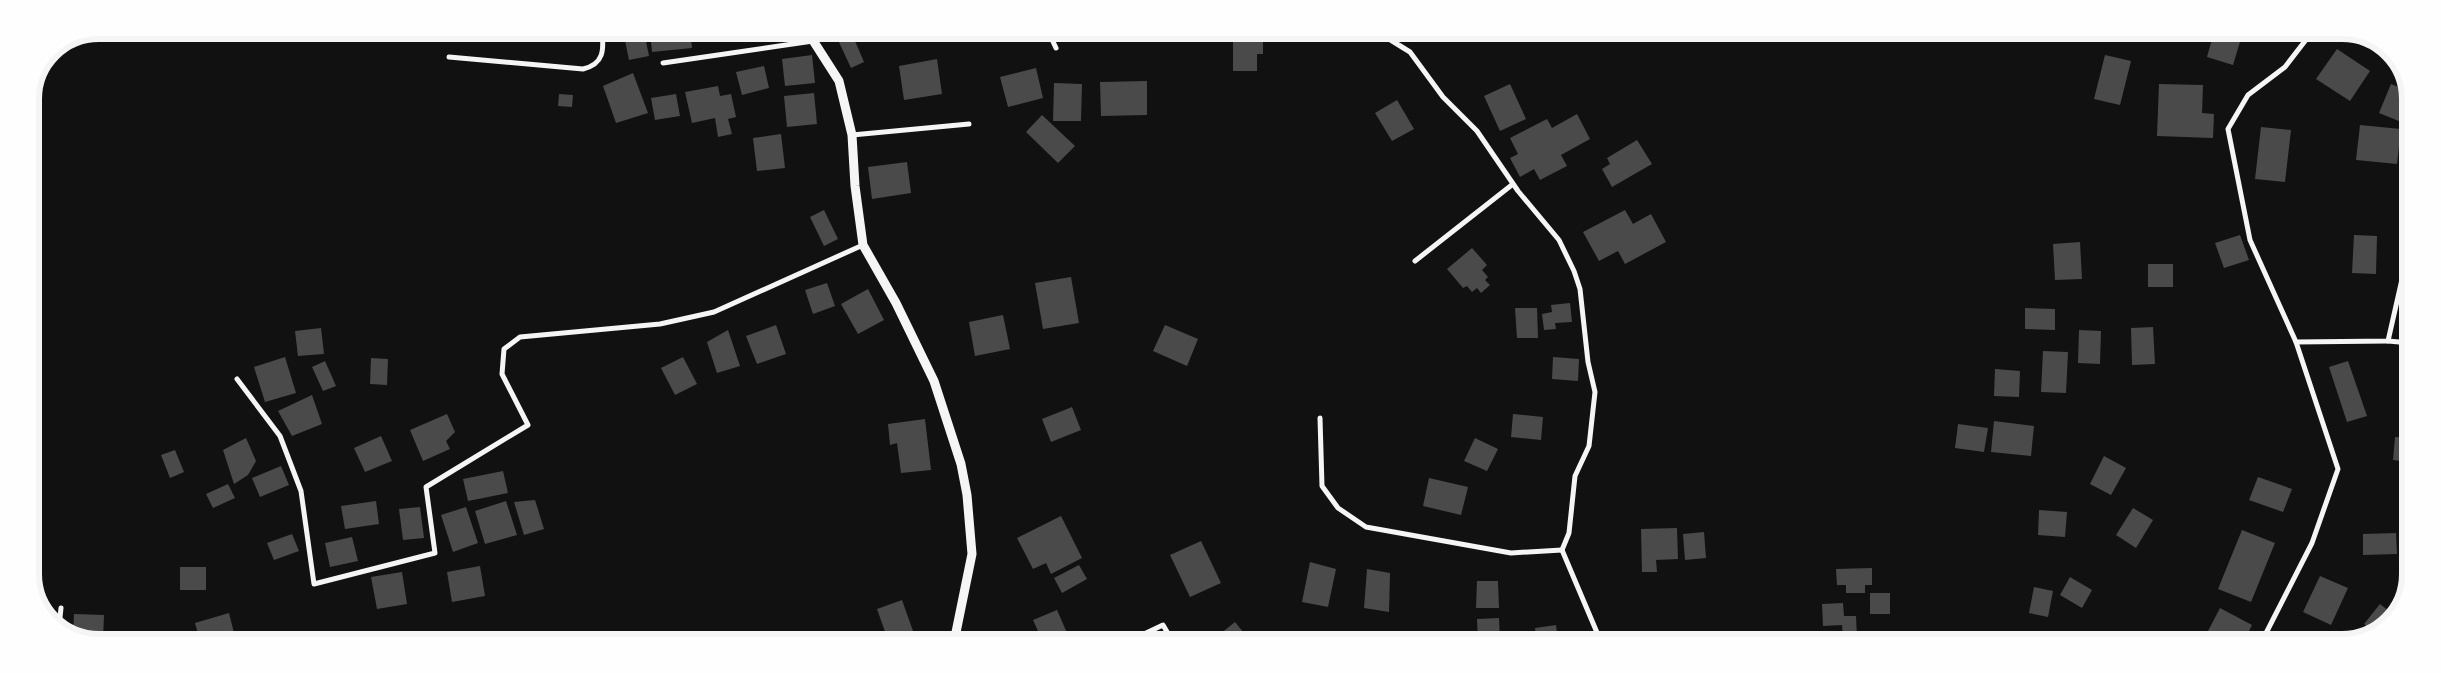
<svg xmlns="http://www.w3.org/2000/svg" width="2441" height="673" font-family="Jost,sans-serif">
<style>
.building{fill:#4a4a4a}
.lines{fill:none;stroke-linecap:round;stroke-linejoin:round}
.minor{stroke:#f5f5f5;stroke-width:5}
.tertiary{stroke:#f5f5f5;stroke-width:9}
.rim{fill:none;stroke:#f5f5f5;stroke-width:6}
</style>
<rect width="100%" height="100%" fill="#111"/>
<g class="building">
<polygon points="623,31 644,31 649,56 629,60"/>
<polygon points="650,31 690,31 692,48 652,52"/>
<polygon points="723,31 755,31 755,38 724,40"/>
<polygon points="1233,31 1263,31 1263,54 1257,54 1257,71 1233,71"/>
<polygon points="2214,32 2243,32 2233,65 2207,57"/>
<polygon points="852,34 864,62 851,68 838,40"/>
<polygon points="2337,49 2370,71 2350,101 2316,79"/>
<polygon points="812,55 815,83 785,86 782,59"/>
<polygon points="2105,55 2131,61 2120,105 2094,99"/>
<polygon points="937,59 942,94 904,100 899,66"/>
<polygon points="764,66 769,88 742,95 736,72"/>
<polygon points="1036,68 1043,98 1008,107 1000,77"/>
<polygon points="633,73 648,113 616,123 603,86"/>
<polygon points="1147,81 1147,115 1101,116 1100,82"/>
<polygon points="1054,83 1082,84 1081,121 1053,121"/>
<polygon points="1510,84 1526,119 1500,131 1484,96"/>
<polygon points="2159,84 2203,85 2202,113 2214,114 2213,138 2157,136"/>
<polygon points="2391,84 2410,92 2411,126 2379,113"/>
<polygon points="718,86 720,96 731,94 736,117 728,119 732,134 718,137 715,118 692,123 685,92"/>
<polygon points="814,93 817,124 787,127 784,96"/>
<polygon points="559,94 573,95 572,107 558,106"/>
<polygon points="676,94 680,116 655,120 651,98"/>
<polygon points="1397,100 1414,129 1392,141 1375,113"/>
<polygon points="1577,114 1590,139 1561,155 1567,166 1540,180 1534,169 1520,177 1510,158 1518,154 1510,138 1547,119 1552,128"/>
<polygon points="1042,115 1075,146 1058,163 1026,132"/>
<polygon points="2360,125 2401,129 2397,164 2356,160"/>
<polygon points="2261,127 2291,130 2285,182 2255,179"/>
<polygon points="781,134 785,168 757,171 753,138"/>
<polygon points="1637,140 1652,164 1612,187 1602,169 1610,164 1607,158"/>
<polygon points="907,162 911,193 872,199 868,167"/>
<polygon points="824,210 838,239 824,246 810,217"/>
<polygon points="1625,210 1633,224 1651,214 1666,242 1625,264 1618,251 1599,261 1583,232"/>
<polygon points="2240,235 2249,260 2224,268 2215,243"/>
<polygon points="2354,235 2377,236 2376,274 2352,273"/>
<polygon points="2080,242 2082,279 2055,280 2053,244"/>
<polygon points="1472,248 1487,265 1482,270 1488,277 1485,280 1490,285 1481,293 1477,288 1472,292 1467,286 1463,288 1447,269"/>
<rect x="2148" y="264" width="25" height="23"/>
<polygon points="1071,277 1079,323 1043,329 1035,283"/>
<polygon points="827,283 835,306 813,314 805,290"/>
<polygon points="868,289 884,320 858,334 841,304"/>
<polygon points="1570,303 1572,322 1555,323 1556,329 1544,330 1542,314 1552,312 1551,305"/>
<polygon points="1515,308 1537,308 1538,338 1517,338"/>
<polygon points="2025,308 2055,309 2055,330 2025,329"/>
<polygon points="1003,315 1010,349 975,356 969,322"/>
<polygon points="776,325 786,354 757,364 746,336"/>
<polygon points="1165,325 1198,339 1187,366 1153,351"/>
<polygon points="2153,327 2155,364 2132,365 2131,328"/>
<polygon points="321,328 324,354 298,356 295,331"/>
<polygon points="728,330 740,366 717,373 707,342"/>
<polygon points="2079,330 2101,331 2100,364 2078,363"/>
<polygon points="2043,351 2068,352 2066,393 2041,392"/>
<polygon points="285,357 296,393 265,402 254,367"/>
<polygon points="683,357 697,384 675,395 661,368"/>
<polygon points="1553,357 1579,359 1578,381 1552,379"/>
<polygon points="371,358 388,359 387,385 370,384"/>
<polygon points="325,361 336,386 323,391 312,367"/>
<polygon points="2348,361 2367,416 2347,422 2329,367"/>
<polygon points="1995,369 2020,371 2019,397 1994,396"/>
<polygon points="2399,390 2410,390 2409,421 2401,421"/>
<polygon points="312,395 322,424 292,436 278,411"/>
<polygon points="1072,407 1081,430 1051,442 1042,419"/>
<polygon points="447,414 455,432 446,441 450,449 423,461 410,430"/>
<polygon points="1513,414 1543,417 1541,440 1511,437"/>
<polygon points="925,419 931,470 901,473 897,443 890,445 888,424"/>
<polygon points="1994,421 2034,426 2031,456 1991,452"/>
<polygon points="1958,424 1988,428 1984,452 1955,448"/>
<polygon points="381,436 392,461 365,472 354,448"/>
<polygon points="2395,437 2409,438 2409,462 2393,460"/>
<polygon points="246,438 256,461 248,475 234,484 223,450"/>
<polygon points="1475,438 1498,449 1487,471 1464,461"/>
<polygon points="175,450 184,472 170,478 161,455"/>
<polygon points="2104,456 2126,468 2111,495 2090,484"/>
<polygon points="281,466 289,485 260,497 252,478"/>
<polygon points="503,471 508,493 468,501 463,479"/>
<polygon points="2258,477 2292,489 2283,512 2249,500"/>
<polygon points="1429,478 1468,487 1461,515 1423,506"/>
<polygon points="228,484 235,498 213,508 206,494"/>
<polygon points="535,500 544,529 524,535 514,502"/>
<polygon points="376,501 379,524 345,529 341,506"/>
<polygon points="506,501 517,535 485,544 475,511"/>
<polygon points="420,507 424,538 403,540 399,509"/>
<polygon points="466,507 478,543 453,552 441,515"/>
<polygon points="2133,508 2153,520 2136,548 2116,535"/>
<polygon points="2039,510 2067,512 2065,537 2038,535"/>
<polygon points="1061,516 1082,558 1051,574 1046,563 1033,569 1017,538"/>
<polygon points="1677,528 1678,559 1656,560 1657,572 1642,572 1641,529"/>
<polygon points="2242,530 2275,543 2251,602 2218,589"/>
<polygon points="1704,532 1706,558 1685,560 1683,534"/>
<polygon points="2396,533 2397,554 2363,555 2363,534"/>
<polygon points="292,534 299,551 274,560 267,543"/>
<polygon points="352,537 358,561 330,567 325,543"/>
<polygon points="1201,541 1221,583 1190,597 1170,555"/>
<polygon points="1310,562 1336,569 1328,607 1302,602"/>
<polygon points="1079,565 1087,579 1062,593 1054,578"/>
<polygon points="480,566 485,596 452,602 447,572"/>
<rect x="180" y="567" width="26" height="23"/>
<polygon points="1872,568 1872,585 1865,585 1865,593 1846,593 1846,585 1837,585 1836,569"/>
<polygon points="1367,569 1390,573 1389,612 1364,608"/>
<polygon points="402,572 407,604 377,609 371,577"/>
<polygon points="2320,576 2348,588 2331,625 2303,612"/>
<polygon points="2070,577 2092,590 2082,608 2060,595"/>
<polygon points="1477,581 1498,581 1499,608 1476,608"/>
<polygon points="2034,587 2053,591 2048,617 2029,613"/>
<rect x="1870" y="593" width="20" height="21"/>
<polygon points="902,600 913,631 888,640 877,609"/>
<polygon points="1843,603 1844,616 1856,616 1857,638 1843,639 1842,625 1823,626 1822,604"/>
<polygon points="2380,604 2394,615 2385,629 2374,632 2364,624"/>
<polygon points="2220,608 2252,625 2243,643 2230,643 2208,631"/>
<polygon points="1057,610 1071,642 1043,642 1033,620"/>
<polygon points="229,613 235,637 222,641 200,641 195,623"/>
<polygon points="74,614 104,615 103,641 81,641 73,636"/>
<polygon points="1499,618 1500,642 1478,642 1477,619"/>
<polygon points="1235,622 1251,642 1210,642"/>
<polygon points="1556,625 1558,642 1537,642 1535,628"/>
<polygon points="2319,637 2333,643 2316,643"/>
</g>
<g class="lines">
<g class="minor">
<polyline points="1048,31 1056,48"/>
<polyline points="1376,31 1410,52 1443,97 1477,131 1518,191 1559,240 1574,271 1580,289 1588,362 1595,392 1589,446 1575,476 1569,533 1562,550"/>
<polyline points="2312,32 2285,67 2248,95 2228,129 2250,240 2296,342 2388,341 2410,244"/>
<path d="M449,57L583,69C604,64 604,50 602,31"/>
<polyline points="663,63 813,41"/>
<polyline points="852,135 969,124"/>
<polyline points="1415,261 1513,184"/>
<polyline points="2388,341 2410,343"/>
<polyline points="237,379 280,436 301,491 314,584 435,553 426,487 528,425 502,374 504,349 520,337 660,324 714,312 863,245"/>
<polyline points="1320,418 1322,486 1338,508 1366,527 1511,553 1562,550"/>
<polyline points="1562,550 1601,642"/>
<polyline points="59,627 61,608"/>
<polyline points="1127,642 1163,625 1173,642"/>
<polyline points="2261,643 2312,543 2338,469 2296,342"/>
</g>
<polyline class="tertiary" points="807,31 839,81 852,135 855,186 863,245 896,303 934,381 961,464 967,495 972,554 954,642"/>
</g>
<path d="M0 0H2441V673H0ZM99 39H2342A60 60 0 0 1 2402 99V574A60 60 0 0 1 2342 634H99A60 60 0 0 1 39 574V99A60 60 0 0 1 99 39Z" fill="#fefefe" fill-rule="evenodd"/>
<path class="rim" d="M99 39H2342A60 60 0 0 1 2402 99V574A60 60 0 0 1 2342 634H99A60 60 0 0 1 39 574V99A60 60 0 0 1 99 39Z"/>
</svg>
